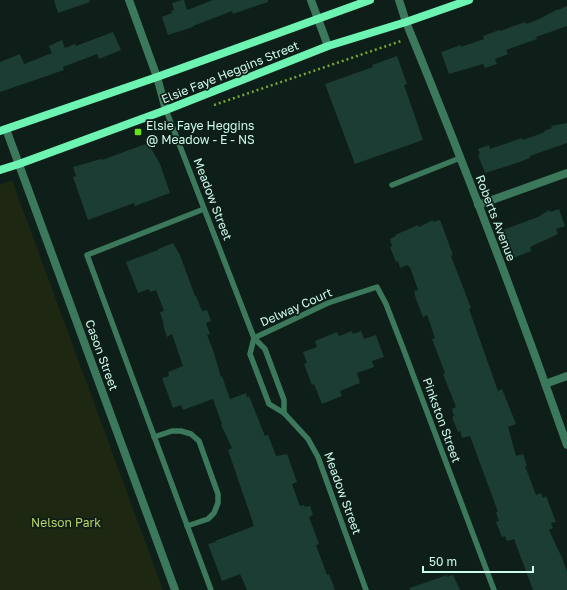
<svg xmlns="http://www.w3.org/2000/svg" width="567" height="590" font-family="'Golos Text',sans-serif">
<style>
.green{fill:#1d2711}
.building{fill:#1b3d33}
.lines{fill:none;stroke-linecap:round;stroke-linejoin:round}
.path{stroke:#77a737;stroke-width:2.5;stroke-dasharray:2 3;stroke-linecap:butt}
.lane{stroke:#3c795c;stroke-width:5.5}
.street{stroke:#3c795c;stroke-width:8}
.secondary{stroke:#6df3b2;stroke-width:8}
.poi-dot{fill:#68e312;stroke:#0e1e18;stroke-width:1.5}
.labels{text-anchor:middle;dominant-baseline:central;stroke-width:3.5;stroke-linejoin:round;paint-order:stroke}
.street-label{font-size:12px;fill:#cefbe9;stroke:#0e1e18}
.poi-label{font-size:12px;fill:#cefbe9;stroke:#0e1e18;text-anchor:start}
.park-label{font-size:12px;fill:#b9d461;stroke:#0e1e18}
</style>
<rect width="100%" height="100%" fill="#0e1e18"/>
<polygon class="green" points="12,180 163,590 0,590 0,185"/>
<g class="building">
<polygon points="54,0 89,0 90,2 58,13"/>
<polygon points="182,0 184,0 187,10 213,0 268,0 268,2 233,14 232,11 193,26 193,27 168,35 162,17 172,13 171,11 174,10 172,3"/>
<polygon points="567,6 567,26 536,37 537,39 506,50 508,54 495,59 497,64 485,68 483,64 449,74 441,52 461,45 461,47 484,39 483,36 499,30 500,31 525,22 526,24 537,20 558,9 558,10"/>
<polygon points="113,32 121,50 99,59 97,54 63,67 64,70 0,92 0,62 20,54 24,64 52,53 49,46 62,40 65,48 75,44 76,46"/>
<polygon points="397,56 407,84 404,85 423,140 355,164 325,84 373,67 372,65"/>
<polygon points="567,123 567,143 530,156 530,158 517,163 485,173 478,155 480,154 478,149 489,145 490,149 522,138 523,140 545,132 544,131 552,128 551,126"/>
<polygon points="148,143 160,164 170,193 135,206 134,203 88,220 73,177 76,176 73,167 101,159 102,160"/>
<polygon points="559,209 565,226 556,229 558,234 530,247 531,251 511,259 500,231 538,217 549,210 550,212"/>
<polygon points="433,220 433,222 440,220 453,255 451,256 471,308 469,309 498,391 502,389 516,424 508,427 516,456 523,454 527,466 525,466 536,495 541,493 543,498 546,496 556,522 551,523 553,528 549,530 563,560 567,572 567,590 533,590 514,539 507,541 505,536 502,537 496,522 499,521 496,512 498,512 470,436 462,438 460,431 458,432 452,417 454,416 452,409 456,407 443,374 445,373 432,339 435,338 427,315 423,317 416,299 414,291 418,290 410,267 409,267 408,265 400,268 398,261 396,262 390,247 392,246 390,239 396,236 395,235 418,225 419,227"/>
<polygon points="173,243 180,255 195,296 196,296 202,311 207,310 211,321 206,323 210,334 207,335 213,350 221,377 222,376 230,399 246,393 247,397 249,396 265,436 268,435 276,456 287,454 297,482 292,484 300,506 304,505 305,507 310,506 313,515 309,517 319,544 316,545 327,575 329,574 335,590 247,590 240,574 222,581 208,544 216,542 215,541 254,526 228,450 232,448 221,425 222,424 213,399 183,410 181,405 173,408 162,378 169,376 168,372 183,366 172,334 167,337 163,325 164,325 160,312 164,311 156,290 150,292 149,289 138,293 126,262 158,250 158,249"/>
<polygon points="352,331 353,334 361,331 364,339 376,335 384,357 372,361 374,367 357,373 360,383 340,391 342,396 322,404 314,384 312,385 304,364 307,363 303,352 317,347 315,341 337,332 339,336"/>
<polygon points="447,575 447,577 453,575 460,590 410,590 410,588"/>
</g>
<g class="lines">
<polyline class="path" points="214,105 401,41"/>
<g class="lane">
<polyline points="166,110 254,338 265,349 284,400 284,413"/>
<polyline points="392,185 460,158"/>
<polyline points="204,209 87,255 211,590"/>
<polyline points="254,338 328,303 377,287 386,304 403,348 494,590"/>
<polyline points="254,338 250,354 269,404 284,413 308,439 318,457 366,590"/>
<polyline points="154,437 172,431 181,431 191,434 199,441 218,494 218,503 214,513 208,519 187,526"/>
</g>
<g class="street">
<polyline points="129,0 157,77 166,110"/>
<polyline points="311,0 328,46"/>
<path d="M399,0L406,22C463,161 517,303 567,445"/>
<polyline points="6,129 175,590"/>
<polyline points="478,205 567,173"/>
<polyline points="545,384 567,376"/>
</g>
<g class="secondary">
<polyline points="0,131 157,77 370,0"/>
<polyline points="0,170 19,164 166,110 328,46 406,22 469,0"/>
</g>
</g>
<rect class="poi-dot" x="134" y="128" width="8" height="8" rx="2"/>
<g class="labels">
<g class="street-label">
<text transform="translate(230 72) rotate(-22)">Elsie Faye Heggins Street</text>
<text transform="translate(213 199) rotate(69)">Meadow Street</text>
<text transform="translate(496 218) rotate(69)">Roberts Avenue</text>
<text transform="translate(296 307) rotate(-24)">Delway Court</text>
<text transform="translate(102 355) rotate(70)">Cason Street</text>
<text transform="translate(442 420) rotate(70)">Pinkston Street</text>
<text transform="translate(343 493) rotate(70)">Meadow Street</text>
</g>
<g class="poi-label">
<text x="146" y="125">Elsie Faye Heggins<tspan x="146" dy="14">@ Meadow - E - NS</tspan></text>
</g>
<g class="park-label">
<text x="66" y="522">Nelson Park</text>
</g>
</g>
<path d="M423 566v6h110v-6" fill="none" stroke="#cefbe9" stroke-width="2"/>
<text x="429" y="566" font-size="12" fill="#cefbe9" stroke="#0e1e18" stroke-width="3" paint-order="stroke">50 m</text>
</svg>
